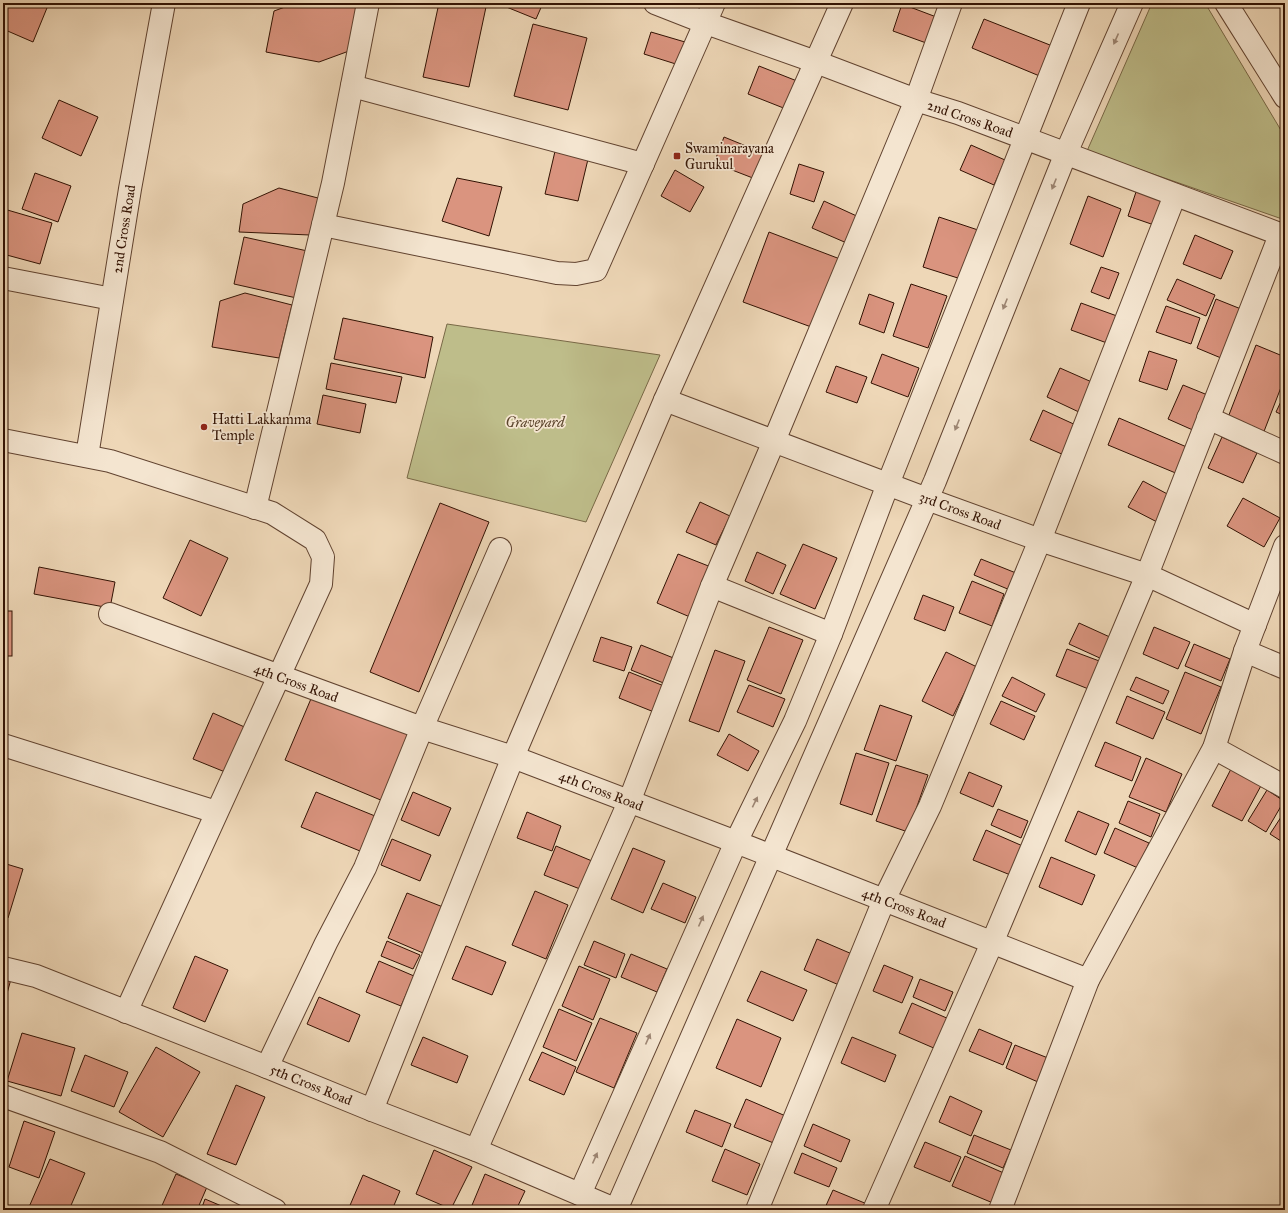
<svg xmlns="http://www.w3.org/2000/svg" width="1288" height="1213" font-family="'IM FELL Great Primer',serif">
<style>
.green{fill:#bebd8a;stroke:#786846}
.building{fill:#da947f;stroke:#321203}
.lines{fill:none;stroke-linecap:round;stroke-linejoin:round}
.minor-casing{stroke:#614330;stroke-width:24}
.minor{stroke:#f4e5d0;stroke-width:22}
.oneway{fill:#9d8674}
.poi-dot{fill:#8f2418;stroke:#f4e5d0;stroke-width:1.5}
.labels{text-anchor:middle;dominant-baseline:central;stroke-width:3.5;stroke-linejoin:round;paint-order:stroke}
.street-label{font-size:14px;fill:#321203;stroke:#f4e5d0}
.poi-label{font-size:14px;fill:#321203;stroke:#f4e5d0;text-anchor:start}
.park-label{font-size:14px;font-style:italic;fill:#5c452c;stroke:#f4e5d0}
</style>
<rect width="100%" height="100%" fill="#eed7b7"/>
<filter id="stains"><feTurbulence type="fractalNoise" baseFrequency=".005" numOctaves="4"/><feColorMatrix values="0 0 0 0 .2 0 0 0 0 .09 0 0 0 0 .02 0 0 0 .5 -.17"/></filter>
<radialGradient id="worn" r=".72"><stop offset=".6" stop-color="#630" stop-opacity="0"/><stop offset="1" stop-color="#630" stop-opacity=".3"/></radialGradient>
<g class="green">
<polygon points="1152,3 1205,3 1285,137 1285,220 1087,151"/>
<polygon points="447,324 660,355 586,522 407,478"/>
</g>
<g class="building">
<polygon points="3,3 49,3 33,42 3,29"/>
<polygon points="296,3 360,3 349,51 319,62 266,52 274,11"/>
<polygon points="439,3 466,3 486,7 469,87 423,77"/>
<polygon points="506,3 543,3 536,19 504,6"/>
<polygon points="902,4 939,18 929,44 893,31"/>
<polygon points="984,19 1055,47 1042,77 972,48"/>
<polygon points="533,24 587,38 568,110 514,96"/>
<polygon points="651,32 685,42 679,65 644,54"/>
<polygon points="759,66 797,81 786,109 748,94"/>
<polygon points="59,100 98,117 81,156 42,138"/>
<polygon points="724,137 768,155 758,180 714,163"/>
<polygon points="971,145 1005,160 994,185 960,170"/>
<polygon points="556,147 589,155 578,201 545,194"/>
<polygon points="799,164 824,172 814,202 790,194"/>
<polygon points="675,170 704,187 690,212 661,196"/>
<polygon points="35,173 71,186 58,222 22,209"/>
<polygon points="457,178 502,187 489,236 442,221"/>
<polygon points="279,188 318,198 310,235 239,232 243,204"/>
<polygon points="1137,189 1166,199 1157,226 1128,216"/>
<polygon points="1088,196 1121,209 1103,257 1070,244"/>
<polygon points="824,201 861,218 849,244 812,228"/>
<polygon points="4,209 52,223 40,264 3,254"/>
<polygon points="939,217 978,230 961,279 923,267"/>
<polygon points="769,232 840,259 814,328 743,302"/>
<polygon points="1195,235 1233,251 1221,279 1183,264"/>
<polygon points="244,237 312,252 301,299 234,284"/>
<polygon points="1101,267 1119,273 1109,299 1091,292"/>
<polygon points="1177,279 1215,295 1206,316 1167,300"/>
<polygon points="911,284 947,296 928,348 893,336"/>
<polygon points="245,293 292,305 279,358 212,347 220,301"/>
<polygon points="869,294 894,303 884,333 859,324"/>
<polygon points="1216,299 1241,309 1221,358 1197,348"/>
<polygon points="1081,303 1117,316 1107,343 1071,330"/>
<polygon points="1166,306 1200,318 1191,344 1156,332"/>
<polygon points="343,318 433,337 425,378 334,359"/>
<polygon points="1256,345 1285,357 1285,377 1263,434 1227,420"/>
<polygon points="1149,351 1177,360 1167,390 1139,381"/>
<polygon points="882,354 919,368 908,397 871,383"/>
<polygon points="331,363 402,377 396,403 326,389"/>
<polygon points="836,366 867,377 857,403 826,392"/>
<polygon points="1060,368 1094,383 1081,413 1047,397"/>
<polygon points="1183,385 1210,396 1195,431 1168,419"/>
<polygon points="1285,393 1285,416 1276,412"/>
<polygon points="323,395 366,404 360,433 317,424"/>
<polygon points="1043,410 1078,426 1064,455 1030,440"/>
<polygon points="1119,418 1189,448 1178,474 1108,445"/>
<polygon points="1222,437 1257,453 1243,483 1208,468"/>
<polygon points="1143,481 1173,497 1159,523 1128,507"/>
<polygon points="1243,498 1280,518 1264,547 1227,526"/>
<polygon points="700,502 730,516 716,545 686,532"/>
<polygon points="440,503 489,522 419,692 370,672"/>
<polygon points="190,540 228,558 201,616 163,598"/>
<polygon points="803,544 837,558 815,609 780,594"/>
<polygon points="757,552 786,565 773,594 745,581"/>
<polygon points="678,554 711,567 690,617 657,603"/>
<polygon points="981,559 1016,573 1010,590 974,575"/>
<polygon points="39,567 115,582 110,608 34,594"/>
<polygon points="972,581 1004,594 992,626 959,613"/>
<polygon points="923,595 954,607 945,631 914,619"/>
<rect x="3" y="611" width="9" height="45"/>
<polygon points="1079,623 1112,638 1102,659 1069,644"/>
<polygon points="769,627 803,640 781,694 747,680"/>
<polygon points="1154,627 1190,642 1178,669 1143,654"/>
<polygon points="601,637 632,647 624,671 593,661"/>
<polygon points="1194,644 1230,659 1221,681 1185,666"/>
<polygon points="641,645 676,659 666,684 631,670"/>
<polygon points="1067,649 1102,662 1091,690 1056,676"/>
<polygon points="715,650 745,661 719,732 689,721"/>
<polygon points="946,652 977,667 953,716 922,701"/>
<polygon points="629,672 664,686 654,712 619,698"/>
<polygon points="1185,672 1221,687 1201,734 1166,719"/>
<polygon points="1012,677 1045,694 1036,712 1002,696"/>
<polygon points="1136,677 1169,691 1163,704 1130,690"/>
<polygon points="749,685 785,699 773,727 737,712"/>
<polygon points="313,694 411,735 383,801 285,760"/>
<polygon points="1127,696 1165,712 1153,739 1116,723"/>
<polygon points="1001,701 1035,716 1024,740 990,724"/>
<polygon points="880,705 912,716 896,761 864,750"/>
<polygon points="213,713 249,729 230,774 193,759"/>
<polygon points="729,734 759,751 748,771 717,755"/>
<polygon points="1105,742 1141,757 1132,781 1095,766"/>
<polygon points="856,753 889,763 872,815 840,804"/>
<polygon points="1146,758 1182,774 1166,812 1129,797"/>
<polygon points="896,765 928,775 908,832 876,821"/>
<polygon points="1232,767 1263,782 1242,821 1212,806"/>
<polygon points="969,772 1002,786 993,807 960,793"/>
<polygon points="1267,790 1284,801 1266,832 1248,821"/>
<polygon points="316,792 375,816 360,851 301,827"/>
<polygon points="413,792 451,808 439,836 401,820"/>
<polygon points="1128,801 1160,814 1151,837 1119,823"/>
<polygon points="998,809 1028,821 1021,838 991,825"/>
<polygon points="1078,811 1109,824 1096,855 1065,841"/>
<polygon points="1285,811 1285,841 1284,843 1270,834"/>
<polygon points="527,812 561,826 552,851 517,838"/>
<polygon points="1115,828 1149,843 1138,868 1104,853"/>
<polygon points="986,830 1025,847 1013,876 973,860"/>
<polygon points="392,839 431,855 420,881 381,865"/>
<polygon points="556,846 592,861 580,889 544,875"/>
<polygon points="633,848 665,861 643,913 611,899"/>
<polygon points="1051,857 1095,875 1082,905 1039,887"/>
<polygon points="3,863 23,869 8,918 3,917"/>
<polygon points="663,883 696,897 685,923 651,909"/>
<polygon points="535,891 568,905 546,959 512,945"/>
<polygon points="407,893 443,907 423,953 388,938"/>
<polygon points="817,939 852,954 839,985 804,970"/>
<polygon points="387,941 420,955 413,969 381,956"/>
<polygon points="594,941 625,954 616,978 584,965"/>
<polygon points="466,946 506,962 492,995 452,979"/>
<polygon points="631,954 667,969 657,992 621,977"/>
<polygon points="195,956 228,970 205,1022 173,1008"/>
<polygon points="379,961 414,976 401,1006 366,992"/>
<polygon points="884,965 913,977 902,1003 873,991"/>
<polygon points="579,966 610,979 593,1020 562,1006"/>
<polygon points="761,971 807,990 793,1021 747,1001"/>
<polygon points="3,977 11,979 3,1008"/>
<polygon points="920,979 953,992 945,1011 913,997"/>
<polygon points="319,997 360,1015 349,1042 307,1024"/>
<polygon points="912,1003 949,1019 936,1049 899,1033"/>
<polygon points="559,1009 592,1023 576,1061 543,1047"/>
<polygon points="600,1018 637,1033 614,1088 576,1072"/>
<polygon points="737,1019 781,1038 761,1087 716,1068"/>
<polygon points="979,1029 1012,1043 1003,1065 969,1051"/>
<polygon points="22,1033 75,1048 61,1096 7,1081"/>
<polygon points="423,1037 468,1056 457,1083 411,1065"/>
<polygon points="852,1037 896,1055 885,1082 841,1063"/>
<polygon points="1015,1045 1048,1058 1038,1082 1006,1068"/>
<polygon points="156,1047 200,1072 163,1137 119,1112"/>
<polygon points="542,1052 576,1067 564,1095 529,1080"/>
<polygon points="85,1055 128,1072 114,1107 71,1091"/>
<polygon points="236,1085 265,1097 236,1165 207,1154"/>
<polygon points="950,1096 982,1111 971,1136 939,1122"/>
<polygon points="746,1099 788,1117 776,1144 734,1127"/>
<polygon points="695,1110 731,1124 722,1147 686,1132"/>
<polygon points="24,1121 55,1132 39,1178 9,1167"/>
<polygon points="813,1124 850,1140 841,1162 804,1146"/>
<polygon points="974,1135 1011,1150 1003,1168 967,1153"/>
<polygon points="925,1142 961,1157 950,1182 914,1167"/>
<polygon points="725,1149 760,1164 747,1195 712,1181"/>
<polygon points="434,1150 472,1167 451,1209 416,1194"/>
<polygon points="802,1153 837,1168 829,1187 794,1173"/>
<polygon points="965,1156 1006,1174 993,1203 952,1186"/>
<polygon points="50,1159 85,1173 69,1210 36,1210 29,1207"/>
<polygon points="176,1174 207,1187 197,1210 160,1210"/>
<polygon points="485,1174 525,1191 516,1210 470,1210"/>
<polygon points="363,1175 400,1191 392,1210 348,1210"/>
<polygon points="833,1190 867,1204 864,1210 824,1210"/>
<polygon points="205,1199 231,1210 201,1210"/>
</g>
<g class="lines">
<g class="minor-casing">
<g id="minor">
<polyline points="655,3 706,23 816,62 916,100 958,113 1285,236"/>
<polyline points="1226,3 1285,97"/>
<polyline points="352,86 643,164"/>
<polyline points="323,225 557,273 576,274 596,270 714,3"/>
<polyline points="3,278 112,299"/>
<polyline points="665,400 927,499 1040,540 1147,575 1255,625"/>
<polyline points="1208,418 1285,453"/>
<polyline points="3,440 110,461 272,513 315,540 323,557 321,584 126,1012"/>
<polyline points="87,456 130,189 164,3"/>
<polyline points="255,508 333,183 368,3"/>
<polyline points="712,586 831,634"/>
<polyline points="110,614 422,728 513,757 736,842 1088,980"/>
<polyline points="1245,651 1285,668"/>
<polyline points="3,745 216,812"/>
<polyline points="1214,748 1285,787"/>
<polyline points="3,968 36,976 267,1067 372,1110 476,1150 617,1210"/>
<polyline points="267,1067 326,943 365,868 422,728 500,549"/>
<polyline points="3,1096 160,1152 275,1210"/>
<polyline points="372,1110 513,757 665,400 842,3"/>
<polyline points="476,1150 629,802 712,586 774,441 916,100 951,3"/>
<polyline points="580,1194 736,842 795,721 831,634 888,484 1079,3"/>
<polyline points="616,1210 935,481 1066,153 1132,3"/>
<polyline points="757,1210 884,900 930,806 1040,540 1175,195"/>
<polyline points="874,1210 992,943 1147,575 1280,235"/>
<polyline points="1000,1210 1088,980 1214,748 1245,651 1285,546"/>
</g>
</g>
<use href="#minor" class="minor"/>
</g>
<defs><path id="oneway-solid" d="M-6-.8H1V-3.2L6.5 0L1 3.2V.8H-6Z"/></defs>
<g class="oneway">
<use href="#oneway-solid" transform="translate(1116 39) rotate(114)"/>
<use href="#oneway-solid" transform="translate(1054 184) rotate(112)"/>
<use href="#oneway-solid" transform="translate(1005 304) rotate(112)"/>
<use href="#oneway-solid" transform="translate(957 425) rotate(112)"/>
<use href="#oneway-solid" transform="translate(755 802) rotate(-64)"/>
<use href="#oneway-solid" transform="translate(701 921) rotate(-66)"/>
<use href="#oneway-solid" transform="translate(648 1039) rotate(-66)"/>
<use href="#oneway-solid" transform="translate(595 1158) rotate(-66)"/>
</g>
<g class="poi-dot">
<rect x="673" y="152" width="8" height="8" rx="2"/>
<circle cx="204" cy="427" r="4"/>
</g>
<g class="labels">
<g class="street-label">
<text transform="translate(970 119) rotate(19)">2nd Cross Road</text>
<text transform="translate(124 229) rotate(-81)">2nd Cross Road</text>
<text transform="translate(960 511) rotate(20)">3rd Cross Road</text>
<text transform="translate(296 683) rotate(20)">4th Cross Road</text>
<text transform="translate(601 791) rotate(21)">4th Cross Road</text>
<text transform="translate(904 908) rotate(21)">4th Cross Road</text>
<text transform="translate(311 1085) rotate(22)">5th Cross Road</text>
</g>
<g class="poi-label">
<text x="685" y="148">Swaminarayana<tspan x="685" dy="16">Gurukul</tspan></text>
<text x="212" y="419">Hatti Lakkamma<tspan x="212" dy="16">Temple</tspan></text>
</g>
<g class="park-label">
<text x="535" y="422">Graveyard</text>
</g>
</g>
<rect width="1288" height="1213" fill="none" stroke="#eed7b7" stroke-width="16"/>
<rect x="4" y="4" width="1280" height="1205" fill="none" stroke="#321203" stroke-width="2"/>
<rect x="8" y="8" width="1272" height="1197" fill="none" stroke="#321203"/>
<rect width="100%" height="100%" filter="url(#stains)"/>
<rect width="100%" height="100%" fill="url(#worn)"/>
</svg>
